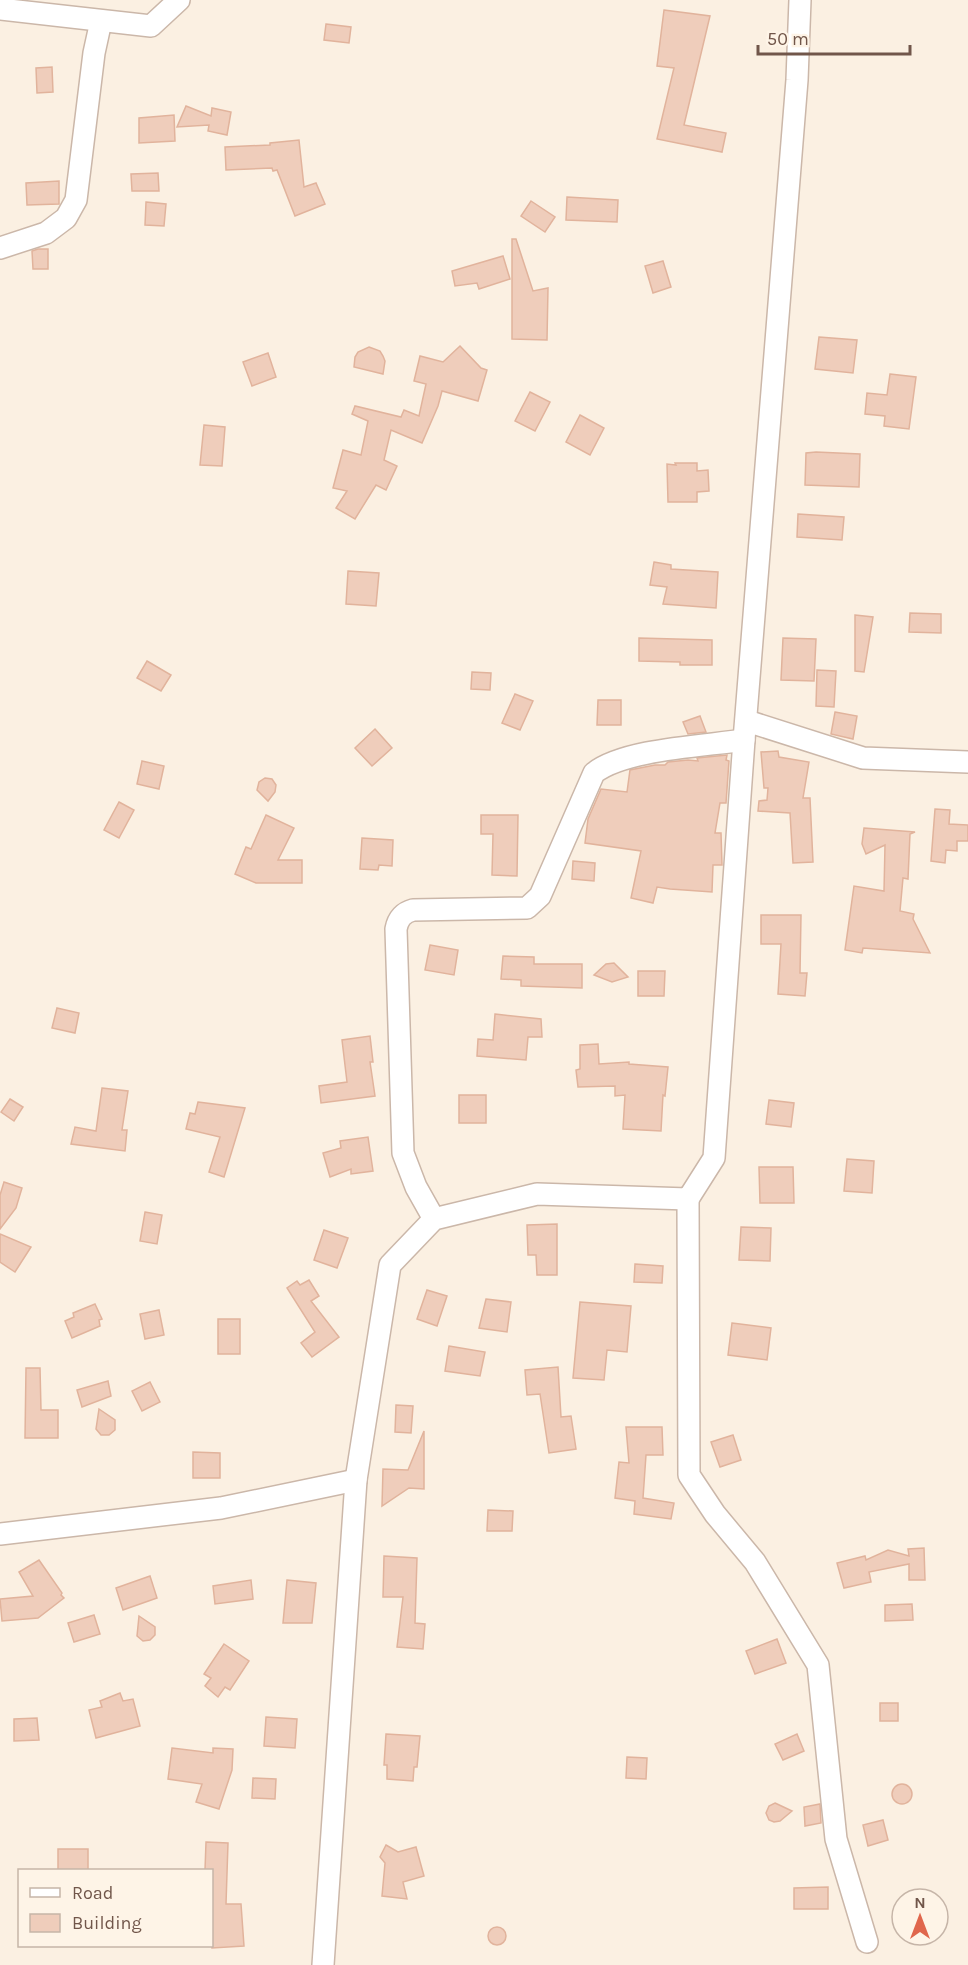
<svg xmlns="http://www.w3.org/2000/svg" width="968" height="1965" font-family="Karla,sans-serif">
<style>
.building{fill:#efcdbb;stroke:#e1b39c;stroke-width:1.5}
.lines{fill:none;stroke-linecap:round;stroke-linejoin:round}
.minor-casing{stroke:#cbb7a9;stroke-width:24}
.minor{stroke:#fff;stroke-width:21}
</style>
<rect width="100%" height="100%" fill="#fbf0e2"/>
<g class="building">
<polygon points="664,10 710,16 684,125 726,133 722,152 657,139 674,68 657,66"/>
<polygon points="326,24 351,27 349,43 324,40"/>
<polygon points="52,67 53,92 37,93 36,68"/>
<polygon points="186,106 211,116 212,108 231,112 227,135 208,131 209,125 177,127"/>
<polygon points="174,115 175,141 139,143 139,118"/>
<polygon points="299,140 304,187 316,183 325,204 295,216 277,170 273,171 272,168 226,170 225,147 270,145 270,143"/>
<polygon points="158,173 159,191 132,191 131,174"/>
<polygon points="59,181 59,204 27,205 26,183"/>
<polygon points="567,197 618,200 617,222 566,220"/>
<polygon points="531,201 555,217 545,232 521,216"/>
<polygon points="146,202 166,204 164,226 145,225"/>
<polygon points="512,239 516,239 533,291 548,288 547,340 512,339"/>
<polygon points="38,249 48,249 48,269 33,269 32,251"/>
<polygon points="503,256 510,279 479,289 477,283 455,286 452,271"/>
<polygon points="663,261 671,287 653,293 645,266"/>
<polygon points="819,337 857,340 853,373 815,369"/>
<polygon points="460,346 481,368 487,370 478,401 442,391 438,406 422,443 391,430 384,460 397,466 386,490 376,485 355,519 336,508 347,491 333,488 343,450 361,455 368,421 352,414 355,406 401,417 404,410 419,416 426,384 414,381 420,356 443,362"/>
<polygon points="369,347 380,351 383,356 385,361 383,374 354,367 355,357 358,352"/>
<polygon points="268,353 276,377 252,386 243,362"/>
<polygon points="890,374 916,377 909,429 884,426 885,416 865,414 867,393 887,395"/>
<polygon points="530,392 550,402 535,431 515,421"/>
<polygon points="580,415 604,428 590,455 566,442"/>
<polygon points="204,425 225,427 222,466 200,465"/>
<polygon points="816,452 860,454 859,487 805,485 806,453"/>
<polygon points="675,463 697,463 697,471 708,470 709,491 697,492 697,502 668,502 667,464 676,465"/>
<polygon points="798,514 844,517 842,540 797,537"/>
<polygon points="654,562 671,565 671,569 718,572 716,608 663,604 667,587 650,585"/>
<polygon points="348,571 379,573 376,606 346,604"/>
<polygon points="910,613 941,614 941,633 909,632"/>
<polygon points="855,615 873,617 864,672 855,671"/>
<polygon points="639,638 712,640 712,665 680,665 680,662 639,661"/>
<polygon points="783,638 816,639 814,681 781,680"/>
<polygon points="147,661 171,675 161,691 137,678"/>
<polygon points="817,670 836,671 834,707 816,706"/>
<polygon points="472,672 491,673 490,690 471,689"/>
<polygon points="515,694 533,701 520,730 502,723"/>
<polygon points="598,700 621,700 621,725 597,725"/>
<polygon points="835,712 857,716 853,739 831,734"/>
<polygon points="700,716 706,732 688,734 683,722"/>
<polygon points="375,729 392,748 372,766 355,748"/>
<polygon points="778,751 779,757 809,762 803,798 810,798 813,862 793,863 790,813 758,811 759,801 767,800 768,788 764,788 761,752"/>
<polygon points="727,755 726,760 729,761 726,803 720,803 715,833 721,833 722,865 713,865 712,892 670,889 657,887 653,903 631,898 641,851 585,843 588,819 601,789 627,792 630,770 655,765 665,765 668,762 688,760 698,761 697,758"/>
<polygon points="142,761 164,766 159,789 137,784"/>
<polygon points="265,778 272,779 276,785 275,792 268,801 257,790 259,782"/>
<polygon points="119,802 134,810 119,838 104,830"/>
<polygon points="935,809 950,810 949,824 968,825 968,841 957,841 957,851 946,850 945,863 931,861"/>
<polygon points="266,815 294,828 278,860 302,860 302,883 256,883 235,874 246,847 251,849"/>
<polygon points="481,815 518,815 517,876 492,875 493,834 481,834"/>
<polygon points="864,828 915,832 910,834 908,879 903,878 900,911 914,914 913,919 930,953 863,948 862,953 845,950 854,886 884,891 885,845 866,854 862,844"/>
<polygon points="362,838 393,840 392,866 379,865 378,870 360,869"/>
<polygon points="573,861 595,863 594,881 572,879"/>
<polygon points="761,915 801,915 800,973 807,973 805,996 778,994 781,944 761,944"/>
<polygon points="430,945 458,950 454,975 425,970"/>
<polygon points="503,956 534,957 534,964 582,964 582,988 521,986 521,980 501,979"/>
<polygon points="614,963 628,977 612,982 594,975 606,964"/>
<polygon points="638,971 665,971 664,996 638,996"/>
<polygon points="57,1008 79,1013 75,1033 52,1028"/>
<polygon points="495,1014 541,1019 542,1037 528,1037 526,1060 477,1056 478,1039 493,1040"/>
<polygon points="370,1036 373,1062 370,1062 375,1096 321,1103 319,1086 347,1082 342,1040"/>
<polygon points="598,1044 599,1064 629,1062 629,1064 668,1067 665,1096 663,1095 661,1131 623,1129 625,1095 615,1096 615,1086 578,1087 576,1070 580,1069 580,1045"/>
<polygon points="102,1088 128,1091 122,1130 127,1130 125,1151 71,1144 75,1127 96,1131"/>
<rect x="459" y="1095" width="27" height="28"/>
<polygon points="10,1099 23,1107 14,1121 1,1112"/>
<polygon points="769,1100 794,1103 791,1127 766,1124"/>
<polygon points="198,1102 245,1108 224,1177 209,1172 220,1137 186,1129 190,1113 195,1114"/>
<polygon points="368,1137 373,1171 351,1174 351,1169 330,1177 323,1153 341,1148 340,1141"/>
<polygon points="847,1159 874,1161 872,1193 844,1191"/>
<polygon points="759,1167 793,1167 794,1203 760,1203"/>
<polygon points="4,1182 22,1188 16,1208 0,1229 0,1195"/>
<polygon points="145,1212 162,1215 157,1244 140,1241"/>
<polygon points="557,1224 557,1275 537,1275 536,1255 528,1255 527,1225"/>
<polygon points="741,1227 771,1228 770,1261 739,1260"/>
<polygon points="324,1230 348,1238 337,1268 314,1260"/>
<polygon points="0,1234 31,1247 15,1272 0,1262"/>
<polygon points="635,1264 663,1266 662,1283 634,1282"/>
<polygon points="309,1280 319,1296 311,1301 339,1337 312,1357 301,1343 315,1332 287,1288 297,1281 300,1285"/>
<polygon points="427,1290 447,1296 437,1326 417,1319"/>
<polygon points="486,1299 511,1302 507,1332 479,1328"/>
<polygon points="580,1302 631,1306 627,1352 607,1350 604,1380 573,1378"/>
<polygon points="95,1304 102,1319 99,1320 100,1326 72,1338 65,1321 74,1317 73,1313"/>
<polygon points="159,1310 164,1335 145,1339 140,1314"/>
<rect x="218" y="1319" width="22" height="35"/>
<polygon points="732,1323 771,1328 767,1360 728,1355"/>
<polygon points="449,1346 485,1352 480,1376 445,1371"/>
<polygon points="558,1367 561,1417 571,1416 576,1449 549,1453 540,1394 527,1395 525,1370"/>
<polygon points="26,1368 40,1368 41,1410 58,1410 58,1438 25,1438"/>
<polygon points="108,1381 111,1396 82,1407 77,1390"/>
<polygon points="150,1382 160,1402 142,1411 132,1391"/>
<polygon points="396,1405 413,1406 411,1433 395,1432"/>
<polygon points="99,1409 115,1420 115,1430 109,1435 101,1435 96,1429"/>
<polygon points="626,1427 662,1427 663,1455 646,1455 643,1498 674,1503 671,1519 634,1514 635,1501 615,1498 619,1462 629,1463"/>
<polygon points="424,1431 424,1489 409,1488 382,1506 383,1469 408,1470"/>
<polygon points="733,1435 741,1460 720,1467 711,1442"/>
<polygon points="193,1452 220,1453 220,1478 193,1478"/>
<polygon points="488,1510 513,1511 512,1531 487,1531"/>
<polygon points="924,1548 925,1580 909,1580 909,1564 869,1572 871,1582 844,1588 837,1563 865,1556 866,1560 888,1550 909,1556 908,1549"/>
<polygon points="384,1556 417,1558 415,1623 425,1624 423,1649 397,1647 403,1597 383,1597"/>
<polygon points="39,1560 62,1593 61,1595 64,1598 38,1618 2,1621 0,1599 33,1596 19,1572"/>
<polygon points="150,1576 157,1598 123,1610 116,1588"/>
<polygon points="251,1580 253,1599 215,1604 213,1586"/>
<polygon points="287,1580 316,1583 312,1623 283,1623"/>
<polygon points="912,1604 913,1620 885,1621 885,1605"/>
<polygon points="94,1615 100,1634 74,1642 68,1623"/>
<polygon points="139,1616 155,1627 155,1635 150,1640 143,1641 137,1636"/>
<polygon points="777,1639 786,1663 755,1674 746,1651"/>
<polygon points="224,1644 249,1661 230,1690 225,1687 218,1697 205,1686 211,1678 204,1674"/>
<polygon points="120,1693 123,1701 133,1699 140,1726 96,1738 89,1710 102,1707 100,1701"/>
<rect x="880" y="1703" width="18" height="18"/>
<polygon points="266,1717 297,1719 295,1748 264,1746"/>
<polygon points="37,1718 39,1740 14,1741 14,1719"/>
<polygon points="386,1734 420,1736 417,1767 414,1767 413,1781 387,1779 387,1765 384,1765"/>
<polygon points="797,1734 804,1751 783,1760 775,1744"/>
<polygon points="172,1748 213,1753 213,1748 233,1749 232,1770 219,1809 196,1802 202,1784 168,1779"/>
<polygon points="627,1757 647,1758 646,1779 626,1778"/>
<polygon points="253,1778 276,1779 275,1799 252,1798"/>
<circle cx="902" cy="1794" r="10"/>
<polygon points="775,1803 792,1811 780,1821 774,1822 769,1820 766,1813 769,1806"/>
<polygon points="820,1804 821,1823 805,1826 804,1807"/>
<polygon points="883,1820 888,1840 868,1846 863,1825"/>
<polygon points="206,1842 228,1843 226,1904 241,1904 244,1946 212,1948 212,1870 205,1870"/>
<polygon points="386,1845 398,1852 416,1847 424,1876 403,1882 407,1899 382,1896 385,1863 380,1857"/>
<rect x="58" y="1849" width="30" height="21"/>
<polygon points="828,1887 828,1909 794,1909 794,1888"/>
<circle cx="497" cy="1936" r="9"/>
</g>
<g class="lines">
<g class="minor-casing">
<g id="minor">
<polyline points="0,9 151,26 179,0"/>
<polyline points="0,248 46,233 66,218 76,200 94,53 101,21"/>
<polyline points="747,721 863,758 968,762"/>
<polyline points="688,1199 689,1475 715,1514 755,1562 818,1665 836,1839 867,1942"/>
<path d="M434,1219L416,1187L403,1153L396,929C398,919 402,913 413,910L527,908L540,896L594,773C624,749 705,746 744,740"/>
<polyline points="0,1534 221,1508 356,1480"/>
<polyline points="323,1965 356,1480 390,1265 434,1219 537,1194 688,1199 714,1158 744,740 797,80 800,0"/>
</g>
</g>
<use href="#minor" class="minor"/>
</g>
<rect x="18" y="1869" width="195" height="78" fill="#fef4e7" stroke="#c6b5a8" stroke-width="1.5"/>
<rect x="30" y="1888" width="30" height="9" fill="#ffffff" stroke="#c6b5a8" stroke-width="1.5"/>
<text x="72" y="1899" font-size="18" fill="#71564a">Road</text>
<rect x="30" y="1914" width="30" height="18" fill="#efcdbb" stroke="#c6b5a8" stroke-width="1.5"/>
<text x="72" y="1929" font-size="18" fill="#71564a">Building</text>
<g transform="translate(920 1917)"><circle r="28" fill="#fef4e7" stroke="#c6b5a8" stroke-width="1.5"/>
<path d="M0-4.5L10 22L0 15L-10 22Z" fill="#e0664c"/>
<text y="-9" font-size="16" font-weight="bold" text-anchor="middle" fill="#71564a">N</text>
</g>
<path d="M758 45v9h152v-9" fill="none" stroke="#71564a" stroke-width="3"/>
<text x="767" y="45" font-size="18" fill="#71564a" stroke="#fef4e7" stroke-width="4.5" paint-order="stroke">50 m</text>
</svg>
